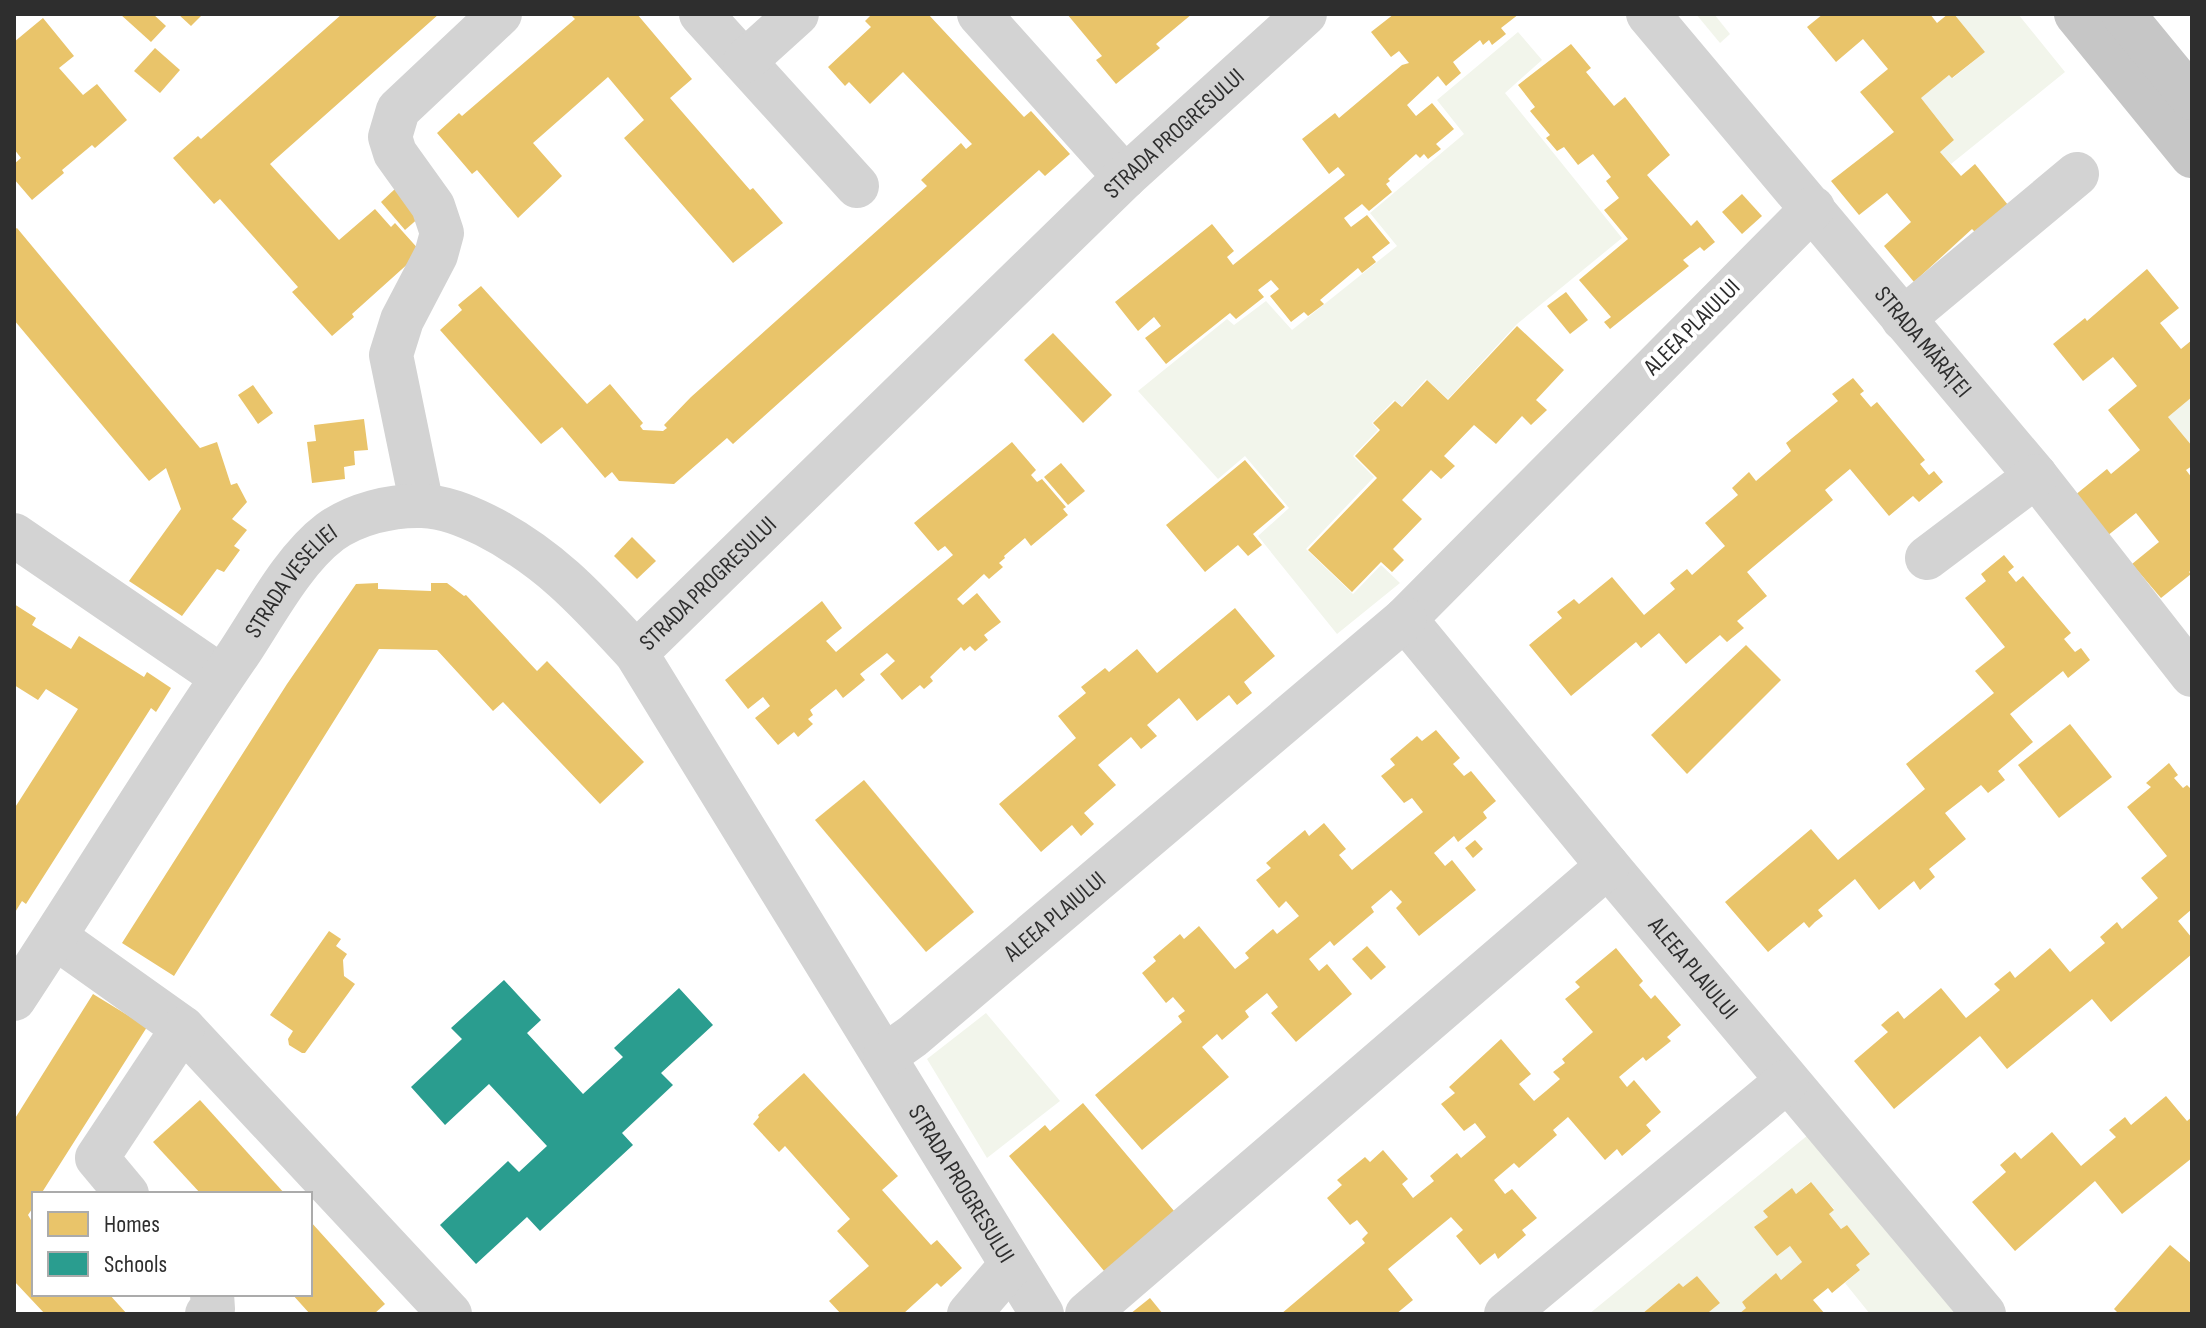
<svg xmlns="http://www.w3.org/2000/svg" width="2206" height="1328" font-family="'Sofia Sans Condensed',sans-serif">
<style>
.green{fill:#f2f5eb}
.homes{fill:#e9c46a}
.schools{fill:#2a9d8f}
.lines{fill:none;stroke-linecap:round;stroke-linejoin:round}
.minor{stroke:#d3d3d3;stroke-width:44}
.major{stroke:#c6c6c6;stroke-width:44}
.labels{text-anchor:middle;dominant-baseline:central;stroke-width:8;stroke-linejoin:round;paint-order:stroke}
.street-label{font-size:24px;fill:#2e2e2e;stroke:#fff}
</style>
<rect width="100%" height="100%" fill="#fff"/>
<g class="green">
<polygon points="1696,14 1714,14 1730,34 1720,43"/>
<polygon points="1954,14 2018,14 2065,72 1951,164 1940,152 1954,140 1921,98 1949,75 1953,78 1985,52"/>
<polygon points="1518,32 1542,60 1505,93 1622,238 1517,324 1448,399 1426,379 1402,406 1394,400 1372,423 1378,430 1353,456 1374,477 1306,549 1353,594 1381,565 1400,583 1337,634 1258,536 1289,508 1245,456 1218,479 1138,391 1227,319 1234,325 1266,301 1292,330 1397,246 1370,213 1464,134 1437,100"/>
<polygon points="2192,397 2192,446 2168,417"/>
<polygon points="986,1013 1060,1101 987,1158 927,1059"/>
<polygon points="1808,1135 1960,1314 1870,1314 1845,1283 1860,1270 1856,1265 1870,1254 1847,1225 1841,1229 1829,1214 1834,1209 1810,1182 1796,1194 1792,1189 1764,1210 1768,1217 1755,1227 1777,1256 1790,1246 1802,1262 1781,1280 1775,1274 1742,1302 1746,1308 1739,1314 1710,1314 1709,1312 1720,1303 1697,1276 1683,1287 1679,1283 1642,1314 1589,1314"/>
</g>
<g class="homes">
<polygon points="120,14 153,14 166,26 151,42"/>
<polygon points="178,14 203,14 191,26"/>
<polygon points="342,14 439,14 270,164 339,240 375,209 391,227 395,223 421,252 352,314 354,317 332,336 292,292 298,287 220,199 214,204 173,158 198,136 201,139"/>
<polygon points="570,14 637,14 692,79 670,98 750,190 753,188 783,223 733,263 624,138 644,120 608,77 533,143 562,176 518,218 477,170 472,174 437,133 459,113 462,116 575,19"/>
<polygon points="872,14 928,14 1024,117 1031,111 1070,154 1045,176 1039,170 733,444 727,438 674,484 619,481 612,472 605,478 562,427 541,444 440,330 462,310 458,305 481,286 587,404 610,384 643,423 640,426 643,430 663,431 667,428 664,425 691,397 927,186 921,180 961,143 966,149 972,144 903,72 870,104 849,82 845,86 828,67 871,27 865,21"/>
<polygon points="1067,14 1192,14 1156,44 1160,48 1116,84 1096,60 1102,56"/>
<polygon points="1394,14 1519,14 1501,28 1506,34 1492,45 1489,40 1483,45 1480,40 1453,62 1461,73 1446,86 1438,76 1407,105 1416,116 1432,103 1454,129 1436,144 1441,149 1428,159 1424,154 1420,158 1416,154 1388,179 1390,181 1386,184 1392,192 1369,211 1362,204 1344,218 1351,227 1367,215 1390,243 1372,257 1376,262 1362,273 1358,268 1320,300 1324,304 1308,316 1304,312 1291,322 1270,296 1279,289 1271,280 1258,290 1264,297 1236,319 1230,313 1166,364 1145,338 1161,326 1154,317 1138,331 1115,302 1212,224 1234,251 1227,257 1233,265 1345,175 1338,167 1329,174 1302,139 1335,113 1339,118 1402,65 1409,63 1399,51 1391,57 1371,32"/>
<polygon points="1823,14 1930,14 1937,23 1948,14 1954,14 1985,52 1952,78 1949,75 1921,98 1954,140 1940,152 1961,176 1975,164 2008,205 1975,232 1972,229 1914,282 1884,246 1911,222 1887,193 1859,215 1831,181 1894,132 1860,92 1888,69 1863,39 1836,62 1807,27"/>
<polygon points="43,18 74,56 59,68 83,95 97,84 127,120 95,148 92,145 62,170 64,173 32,200 14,179 14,164 21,158 14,149 14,42"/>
<polygon points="1571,44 1591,68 1586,72 1614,106 1625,97 1670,155 1647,175 1691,226 1697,220 1715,242 1704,251 1700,247 1683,260 1689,266 1610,329 1604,322 1611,317 1579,280 1628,239 1604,210 1619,198 1606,181 1611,177 1593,154 1578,165 1564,147 1557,151 1546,138 1550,135 1530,111 1535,107 1518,85"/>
<polygon points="155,48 180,70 160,93 134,71"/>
<polygon points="396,188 421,216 405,230 381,202"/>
<polygon points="1742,194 1762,216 1742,234 1722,212"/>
<polygon points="17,228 200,448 217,442 231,485 237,483 247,502 232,519 247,530 234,546 240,550 224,572 217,569 182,616 129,581 181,509 166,468 149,481 14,320 14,230"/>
<polygon points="2147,269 2179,308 2160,323 2181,349 2192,340 2192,397 2168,417 2192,446 2192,466 2186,470 2192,478 2192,569 2189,572 2191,574 2161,598 2132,564 2159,542 2136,513 2107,536 2074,496 2107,469 2111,474 2140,450 2108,410 2137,386 2113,357 2083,381 2053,344 2085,318 2087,321"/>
<polygon points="1566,292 1588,320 1570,334 1547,306"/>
<polygon points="1517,326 1564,370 1536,400 1547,410 1531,425 1522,416 1496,444 1474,425 1444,456 1455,466 1441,479 1431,470 1402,500 1422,519 1393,549 1404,560 1392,572 1381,562 1352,592 1308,550 1377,478 1355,456 1380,430 1373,423 1395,401 1402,407 1427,380 1448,400"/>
<polygon points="1053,333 1112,395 1083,423 1024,360"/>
<polygon points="1853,378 1864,391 1860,394 1871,407 1877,402 1925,460 1920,464 1929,475 1934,471 1943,482 1919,502 1913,496 1889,516 1850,469 1825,490 1833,500 1747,572 1767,596 1737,621 1744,628 1727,642 1720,635 1686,664 1659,633 1641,648 1636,642 1571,696 1529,645 1562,618 1557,612 1574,599 1579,604 1612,577 1644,615 1675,589 1670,583 1687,569 1692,575 1725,546 1705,523 1738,495 1732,488 1749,472 1756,481 1791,451 1786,443 1838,401 1832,394"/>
<polygon points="253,385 273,413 258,424 238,395"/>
<polygon points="364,419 368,450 354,451 355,465 344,467 345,479 312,483 307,442 316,441 314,425"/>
<polygon points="1012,442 1036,470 1031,475 1037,482 1042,479 1066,507 1063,509 1068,515 1031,546 1025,538 1004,556 1005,558 999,563 1003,567 989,579 984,574 957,599 963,605 977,593 1001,622 984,635 988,640 975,651 970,646 964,651 961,647 930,677 933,681 924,689 920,685 902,700 880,674 895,661 887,653 860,674 865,680 843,698 836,689 810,710 813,715 808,719 813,724 798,737 794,732 778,745 755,718 770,706 763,697 748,709 725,680 822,601 842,628 826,641 836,652 953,555 945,546 938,551 914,523"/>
<polygon points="1245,460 1285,507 1253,534 1262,545 1248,556 1238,545 1205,572 1166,525"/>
<polygon points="1061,463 1085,491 1068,505 1044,477"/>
<polygon points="632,537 656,561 637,579 614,556"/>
<polygon points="2004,555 2014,567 2008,572 2016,582 2023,576 2071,633 2064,639 2075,652 2081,648 2090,660 2068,678 2063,671 2010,714 2033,742 1998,771 2005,780 1988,793 1981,785 1945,813 1966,839 1929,869 1935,877 1920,890 1914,881 1879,910 1855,879 1818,910 1823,916 1815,922 1809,928 1804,922 1768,952 1725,902 1811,829 1838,860 1925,789 1906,764 1994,693 1975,671 2005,647 1965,598 1986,581 1981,574"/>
<polygon points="378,583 378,589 431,591 431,583 447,583 464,596 466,595 537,671 547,661 644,762 600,804 503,702 493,711 437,650 379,649 174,976 122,943 287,684 356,584"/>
<polygon points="14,604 36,618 32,625 71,649 79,636 144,677 147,672 171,688 156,712 151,708 26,904 22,901 14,914 14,809 78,709 46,689 38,700 14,685"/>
<polygon points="1235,608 1275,656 1244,682 1252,693 1237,705 1229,695 1197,721 1179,698 1147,725 1157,736 1141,749 1131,737 1098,765 1116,785 1084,813 1094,824 1081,836 1072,825 1041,852 999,804 1076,738 1058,716 1086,693 1081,687 1105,668 1109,672 1137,649 1157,673"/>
<polygon points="1746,645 1781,680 1687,774 1651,735"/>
<polygon points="2070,724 2112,777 2059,818 2018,765"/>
<polygon points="1436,730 1460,758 1453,764 1464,776 1471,771 1496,801 1483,812 1487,818 1458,842 1454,836 1434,853 1445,866 1452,860 1476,890 1419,936 1396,908 1402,902 1391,890 1371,907 1374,912 1334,946 1330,941 1309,959 1319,971 1327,964 1352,994 1296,1042 1271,1013 1278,1007 1267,993 1245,1011 1249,1017 1222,1040 1217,1034 1202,1047 1229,1077 1142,1150 1095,1095 1182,1022 1178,1016 1185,1011 1173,997 1166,1003 1142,973 1156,961 1153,957 1180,934 1184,939 1199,926 1235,969 1249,958 1245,953 1254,945 1273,929 1277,934 1299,916 1286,901 1279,908 1256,880 1271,868 1266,863 1305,830 1309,836 1324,823 1346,849 1339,855 1352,870 1423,812 1412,798 1404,803 1381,776 1395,765 1390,759 1417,736 1422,741"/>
<polygon points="2169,763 2178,775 2174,778 2183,788 2187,785 2192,790 2192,909 2178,921 2192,938 2192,954 2111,1022 2092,999 2007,1069 1980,1036 1894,1109 1854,1061 1888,1032 1881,1025 1889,1018 1898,1011 1904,1019 1941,988 1966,1018 2000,990 1994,984 2010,971 2015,978 2050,948 2070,972 2105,943 2100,937 2117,922 2122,929 2158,898 2141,878 2167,856 2127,807 2151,787 2146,783"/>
<polygon points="864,780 974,912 926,952 815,820"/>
<polygon points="1475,840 1483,849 1473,858 1465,848"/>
<polygon points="329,931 341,939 336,946 347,954 343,960 344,976 355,984 305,1053 302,1053 289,1045 288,1039 293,1031 270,1015"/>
<polygon points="1367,946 1386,967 1371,980 1352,959"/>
<polygon points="1616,948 1643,981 1639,985 1651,999 1655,995 1681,1025 1667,1037 1671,1041 1646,1061 1643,1057 1619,1077 1627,1087 1634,1080 1661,1112 1646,1125 1651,1131 1622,1156 1617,1149 1605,1160 1568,1117 1553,1130 1557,1135 1519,1168 1514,1163 1494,1180 1505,1194 1512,1189 1537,1218 1522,1230 1526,1235 1498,1259 1495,1253 1480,1265 1456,1236 1463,1230 1451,1217 1388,1269 1413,1300 1396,1314 1281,1314 1365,1243 1362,1239 1368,1233 1357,1220 1350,1225 1327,1198 1342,1185 1337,1180 1365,1157 1370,1162 1383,1150 1408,1179 1402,1184 1413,1198 1434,1181 1430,1176 1457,1153 1461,1158 1486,1137 1475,1123 1464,1131 1441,1104 1455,1093 1449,1087 1501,1039 1531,1074 1519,1084 1534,1101 1546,1091 1560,1079 1553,1072 1565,1063 1562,1059 1593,1032 1565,999 1580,987 1575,982"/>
<polygon points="93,994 147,1027 41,1194 34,1194 34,1206 28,1215 34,1225 34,1294 109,1294 127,1314 45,1314 14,1281 14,1120"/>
<polygon points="804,1073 898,1176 882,1190 931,1245 937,1240 962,1268 941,1287 937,1283 903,1314 841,1314 829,1301 869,1266 837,1231 850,1219 785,1146 779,1152 753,1124 759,1117 758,1115"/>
<polygon points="2166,1096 2187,1121 2192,1117 2192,1158 2122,1214 2095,1181 2015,1251 1972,1202 2006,1172 2000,1165 2015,1152 2021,1159 2052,1132 2081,1166 2116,1137 2109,1130 2125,1117 2131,1125"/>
<polygon points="200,1100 285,1194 201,1194 153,1142"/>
<polygon points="1083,1103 1185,1224 1114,1283 1009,1156 1045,1125 1050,1131"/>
<polygon points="1811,1182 1834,1210 1829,1214 1841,1229 1847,1225 1870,1254 1856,1265 1860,1270 1832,1293 1828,1288 1813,1300 1825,1314 1739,1314 1746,1308 1742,1302 1776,1273 1781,1280 1802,1262 1790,1246 1777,1256 1754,1227 1768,1217 1763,1211 1792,1188 1796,1194"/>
<polygon points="310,1221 385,1304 374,1314 310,1314 292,1294 310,1294"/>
<polygon points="2170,1245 2192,1264 2192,1314 2119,1314 2114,1309"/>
<polygon points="1697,1276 1720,1303 1709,1312 1710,1314 1642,1314 1679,1283 1683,1287"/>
<polygon points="1150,1298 1163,1314 1130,1314"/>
</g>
<polygon class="schools" points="504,980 541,1020 527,1033 583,1094 623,1057 614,1048 679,988 713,1025 661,1073 673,1085 622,1133 633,1145 540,1231 527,1217 476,1264 440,1225 508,1161 519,1172 547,1146 489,1084 445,1125 411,1087 462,1039 451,1028"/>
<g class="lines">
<g class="minor">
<polyline points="701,14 857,186"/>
<polyline points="979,14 1125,177"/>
<path id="s1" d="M1648,14L2036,476L2192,675"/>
<polyline points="745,61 797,14"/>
<path id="s2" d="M1813,208L1405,619L1608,866L1984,1314"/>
<polyline points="1903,319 2077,174"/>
<polyline points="422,506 391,355 402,320 436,255 442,233 433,206 395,153 390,137 398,110 500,14"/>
<polyline points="14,535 222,677"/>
<polyline points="1927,558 2036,476"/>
<path id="s3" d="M636,653L1125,177L1305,14"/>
<polyline points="55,937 183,1028 450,1314"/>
<path id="s4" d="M14,999C90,884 161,766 239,653C265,614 293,560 330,532C355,514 391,505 422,506C445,507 464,515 485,525C550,558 588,601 636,653L1042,1314"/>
<path id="s5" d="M885,1056L913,1036L1405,619"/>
<polyline points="127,1194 97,1158 183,1028"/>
<polyline points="207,1314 213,1309 212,1294"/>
<polyline points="969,1314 1011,1265"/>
<polyline points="1087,1314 1608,866"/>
<polyline points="1506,1314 1787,1081"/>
</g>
<g class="major">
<polyline points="2076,14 2192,156"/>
<polyline points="2123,14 2192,98"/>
</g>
</g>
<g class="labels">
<g class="street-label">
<text stroke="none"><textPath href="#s3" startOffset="748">STRADA PROGRESULUI</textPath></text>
<text transform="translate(1692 327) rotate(-45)">ALEEA PLAIULUI</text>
<text stroke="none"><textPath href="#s1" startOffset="428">STRADA MĂRĂȚEI</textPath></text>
<text stroke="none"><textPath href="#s3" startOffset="100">STRADA PROGRESULUI</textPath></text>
<text stroke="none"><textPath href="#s4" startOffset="502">STRADA VESELIEI</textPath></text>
<text stroke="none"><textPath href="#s5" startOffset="220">ALEEA PLAIULUI</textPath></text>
<text stroke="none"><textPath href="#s2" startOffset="1032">ALEEA PLAIULUI</textPath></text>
<text stroke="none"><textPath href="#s4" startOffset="1550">STRADA PROGRESULUI</textPath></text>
</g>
</g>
<rect width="2206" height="1328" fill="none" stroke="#2e2e2e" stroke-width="32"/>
<rect x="32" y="1192" width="280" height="104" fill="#ffffff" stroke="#ababab" stroke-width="2"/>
<rect x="48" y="1212" width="40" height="24" fill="#e9c46a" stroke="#ababab" stroke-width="2"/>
<text x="104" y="1232" font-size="24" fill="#2e2e2e">Homes</text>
<rect x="48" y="1252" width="40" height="24" fill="#2a9d8f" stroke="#ababab" stroke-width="2"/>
<text x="104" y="1272" font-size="24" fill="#2e2e2e">Schools</text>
</svg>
